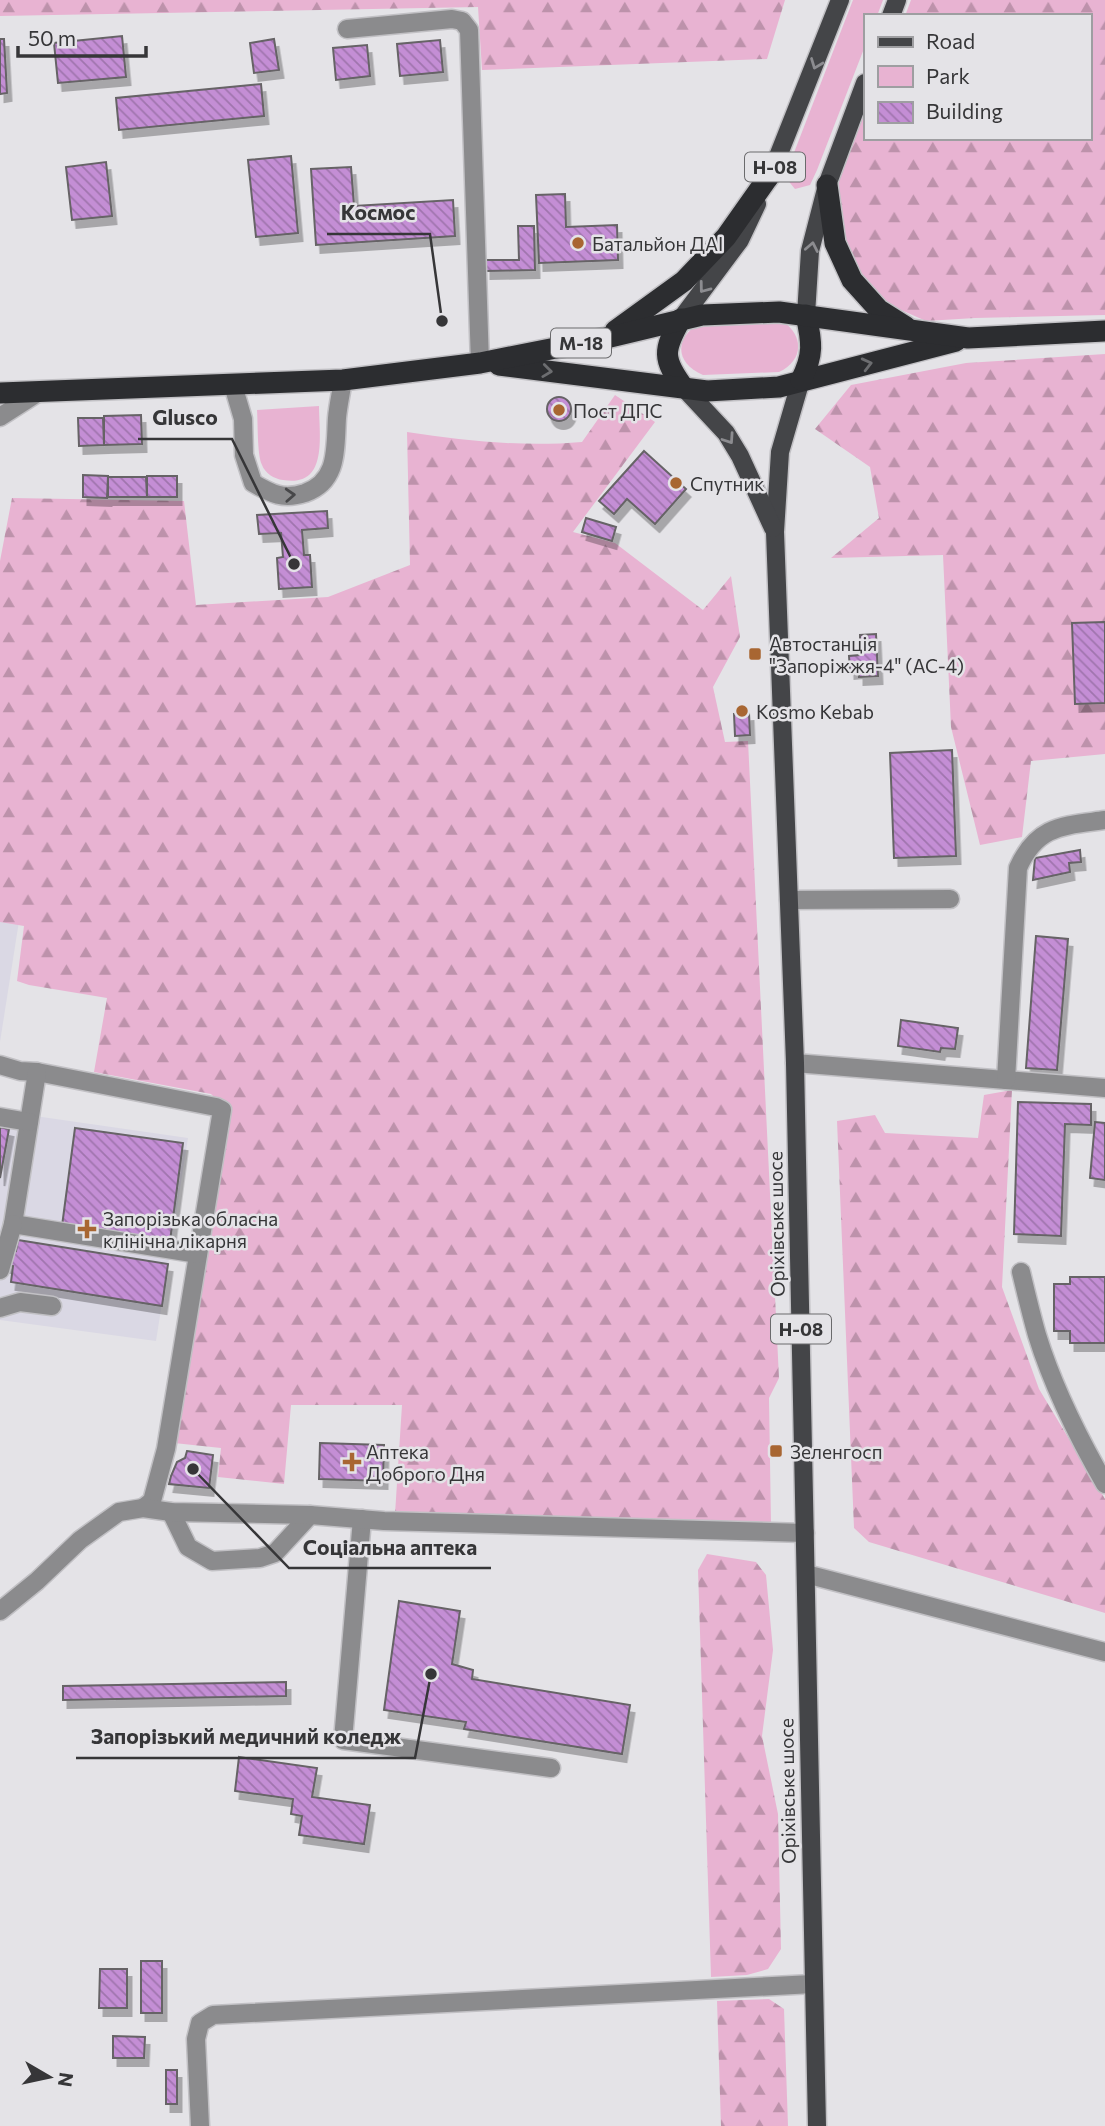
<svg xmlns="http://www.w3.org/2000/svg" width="1105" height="2126" font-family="Commissioner,sans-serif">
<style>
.built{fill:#dad8e4}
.green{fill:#e8b3d2}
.forest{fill:url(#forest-firs)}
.building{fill:url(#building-back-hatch);stroke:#666366;stroke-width:2;filter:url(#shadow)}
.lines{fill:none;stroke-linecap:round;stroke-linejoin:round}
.minor-casing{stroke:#c1c0c4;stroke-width:21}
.major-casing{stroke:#c1c0c4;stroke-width:21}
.highway-casing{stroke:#c1c0c4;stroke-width:24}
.minor{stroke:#8b8b8d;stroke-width:18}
.major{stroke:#444548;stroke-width:18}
.highway{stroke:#2c2d30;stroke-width:21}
.oneway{stroke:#8c8c90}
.oneway2{stroke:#6c6d70}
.oneway3{stroke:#474749}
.poi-dot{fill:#a86632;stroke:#e4e3e7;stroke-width:2.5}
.labels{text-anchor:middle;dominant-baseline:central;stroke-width:5;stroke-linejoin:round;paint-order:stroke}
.shield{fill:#e4e3e7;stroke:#6a6a6c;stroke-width:2}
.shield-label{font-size:18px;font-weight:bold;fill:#363638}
.poi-label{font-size:19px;fill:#363638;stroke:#e4e3e7;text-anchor:start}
.street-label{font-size:19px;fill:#363638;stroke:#e4e3e7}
.leader{fill:none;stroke:#363638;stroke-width:2.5}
.callout-dot{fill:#363638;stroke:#e4e3e7;stroke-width:2.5}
.callout-label{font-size:21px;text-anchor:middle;font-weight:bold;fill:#363638;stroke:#e4e3e7;stroke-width:5;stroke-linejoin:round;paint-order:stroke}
</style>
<defs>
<pattern id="forest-firs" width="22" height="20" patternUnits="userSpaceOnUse" patternTransform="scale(1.75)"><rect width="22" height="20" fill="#e8b3d2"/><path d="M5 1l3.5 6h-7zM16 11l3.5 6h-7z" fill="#bd92ab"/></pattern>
<pattern id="building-back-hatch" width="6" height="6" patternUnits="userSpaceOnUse" patternTransform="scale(1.75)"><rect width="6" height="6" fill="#c48ed5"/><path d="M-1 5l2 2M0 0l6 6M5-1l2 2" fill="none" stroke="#a075ae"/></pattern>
<filter id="shadow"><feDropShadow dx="4.5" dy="8" stdDeviation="0" flood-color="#0004"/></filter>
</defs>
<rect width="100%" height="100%" fill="#e4e3e7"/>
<g class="built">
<polygon points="0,899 22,902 0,1042"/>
<polygon points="0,1111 188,1138 156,1341 0,1320"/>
</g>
<g class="green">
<polygon points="853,0 883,0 877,16 865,16 865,46 817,170 810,185 795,189 786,178 790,163"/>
<path d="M784,322C805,338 802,361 779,372L703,375C675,363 674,338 700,323Z"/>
<path d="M319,406C319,435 329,488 283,480C274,479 265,473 262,465C257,455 258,422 257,410Z"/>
</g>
<g class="forest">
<polygon points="0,0 785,0 767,59 482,70 478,7 0,16"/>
<polygon points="911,0 1105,0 1105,315 975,318 926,321 883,302 855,273 836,228 839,176 865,112 865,138 1089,138 1089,16 905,16"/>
<polygon points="1105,354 1105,754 1031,761 1022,837 980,845 951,727 943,555 831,558 879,518 870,467 815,429 851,385 966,363"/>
<path d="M615,395L655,422L573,532L615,543L703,610L731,576L740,637L713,687L725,742L748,741L779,1378L769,1398L771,1525L395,1514L402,1405H291L284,1484L218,1477L221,1448L174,1443L229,1111L211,1094L94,1072L107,998L29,985L17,981L24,926L0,922V561L12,498L184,501L196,605L328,597L410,565L407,432C466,441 523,447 582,442Z"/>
<polygon points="1012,1090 1002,1287 1039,1389 1105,1499 1105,1613 869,1542 854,1528 837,1121 875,1115 885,1133 978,1138 984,1095"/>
<polygon points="707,1554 756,1562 766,1575 773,1650 762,1736 778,1814 781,1949 768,1969 747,1975 711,1977 698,1570"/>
<polygon points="769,1999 784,2009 788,2126 721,2126 717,2001"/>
</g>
<g class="building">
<polygon points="122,36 126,77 58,83 54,43"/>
<polygon points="0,39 4,39 7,93 0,94"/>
<polygon points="274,39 279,70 254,73 250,43"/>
<polygon points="440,40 443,72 400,76 397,44"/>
<polygon points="367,45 370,76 336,80 333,48"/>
<polygon points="261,84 264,116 119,130 116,98"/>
<polygon points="291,156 298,233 256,237 248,160"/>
<polygon points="106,162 112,216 72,220 66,167"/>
<polygon points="351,167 354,206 453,200 455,236 316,245 311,169"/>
<polygon points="565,194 566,227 617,225 618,260 539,263 536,195"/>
<polygon points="518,226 534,226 535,270 486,271 486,260 519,260"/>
<circle cx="559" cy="409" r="12"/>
<polygon points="141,415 142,444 104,445 104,416"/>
<polygon points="78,418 103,418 104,445 79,446"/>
<polygon points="644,451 686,489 655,524 627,499 614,514 599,501"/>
<polygon points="83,475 108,476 107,498 83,497"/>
<rect x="147" y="476" width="30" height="21"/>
<polygon points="108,477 146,477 147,497 108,497"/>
<polygon points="327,511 328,528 302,530 304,555 310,555 312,587 279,589 277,558 283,557 281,533 259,534 257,515"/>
<polygon points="586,518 616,527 612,541 582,532"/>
<polygon points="1105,622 1105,703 1075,704 1072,623"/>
<polygon points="876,634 878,676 859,677 859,670 850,671 849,656 860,655 860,635"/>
<polygon points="749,713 750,735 735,736 734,714"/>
<polygon points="952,750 956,856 894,858 890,753"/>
<polygon points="1080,850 1081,862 1069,863 1070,872 1033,880 1035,858"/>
<polygon points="1036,936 1068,939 1057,1070 1026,1068"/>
<polygon points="901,1020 958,1028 955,1049 941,1048 940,1052 898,1046"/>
<polygon points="1018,1102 1091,1104 1091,1125 1065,1124 1061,1236 1014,1234"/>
<polygon points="1095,1122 1105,1123 1105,1180 1090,1178"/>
<polygon points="0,1127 9,1129 0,1178"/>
<polygon points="75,1128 183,1143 170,1241 62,1226"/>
<polygon points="18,1240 168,1264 162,1306 11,1282 13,1266 0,1264 0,1248 16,1251"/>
<polygon points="1070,1277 1105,1277 1105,1343 1070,1343 1070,1331 1054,1331 1054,1284 1070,1284"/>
<polygon points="320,1443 384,1445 383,1481 319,1479"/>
<polygon points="187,1451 213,1455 209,1488 169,1484 171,1476 177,1462 185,1458"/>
<polygon points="399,1601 460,1611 452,1664 473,1670 472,1679 630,1705 622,1754 464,1729 466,1722 384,1710"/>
<polygon points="286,1682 286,1696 63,1700 63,1686"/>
<polygon points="239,1757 317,1768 312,1797 370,1805 364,1844 299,1835 302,1816 291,1814 293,1799 235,1791"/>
<rect x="141" y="1961" width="21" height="52"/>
<polygon points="100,1969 127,1969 127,2008 99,2008"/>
<polygon points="113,2036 145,2037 144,2058 113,2058"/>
<rect x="166" y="2070" width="11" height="34"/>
</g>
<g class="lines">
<g class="minor-casing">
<g id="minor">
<polyline points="347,29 452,19 462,21 469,30 480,363"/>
<path d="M233,385L243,419L244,455L253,483C272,494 283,500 305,493C339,481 335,448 337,418C338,406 341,393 343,380"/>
<polyline points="0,417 39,392"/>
<polyline points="789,900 950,899"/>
<polyline points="795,1063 1105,1088"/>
<polyline points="0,1065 20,1071 37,1072 216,1107 222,1110 166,1449 152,1501 143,1508"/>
<polyline points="37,1072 13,1224 198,1254"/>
<path d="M1006,1080L1018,868C1037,825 1063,826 1105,820"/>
<polyline points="0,1117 29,1122"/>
<polyline points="0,1270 13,1224"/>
<path d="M1021,1272C1026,1293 1031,1314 1037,1335C1053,1387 1078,1437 1105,1484"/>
<polyline points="0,1308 20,1302 52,1306"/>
<polyline points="171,1512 188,1547 212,1561 260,1558 275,1553 310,1515"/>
<polyline points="362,1519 343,1740 551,1768"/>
<polyline points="806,1574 1105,1652"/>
<polyline points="0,1611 37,1581 80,1540 119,1512 143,1508 171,1512 310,1515 384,1521 805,1533"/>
<polyline points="200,2126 196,2039 200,2023 213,2015 813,1984"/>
</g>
</g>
<g class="major-casing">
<g id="major">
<polyline points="891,16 897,0"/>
<polyline points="769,179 840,0"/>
<polyline points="806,315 810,251 827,185 865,83"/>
<polyline points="681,319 740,240 757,204"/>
<polyline points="801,380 780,452 775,532 795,1063 817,2126"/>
<polyline points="684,388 726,433 740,456 773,528"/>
</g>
</g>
<g class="highway-casing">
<g id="highway">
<polyline points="827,185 835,243 852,280 879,310 906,327"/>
<path d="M681,319C663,350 662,359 684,388"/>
<polyline points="615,331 684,281 726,237 774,169"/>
<polyline points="499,365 707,391 779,387 956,341"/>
<path d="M801,380C814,355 812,342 806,315"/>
<polyline points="0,393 343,380 480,363 606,338 702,315 779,312 968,338 1105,331"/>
</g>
</g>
<use href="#minor" class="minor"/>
<use href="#major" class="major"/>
<use href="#highway" class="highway"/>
</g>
<defs><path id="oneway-chevron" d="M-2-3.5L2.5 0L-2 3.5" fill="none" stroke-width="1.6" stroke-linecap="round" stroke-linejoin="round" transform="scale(1.75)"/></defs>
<g class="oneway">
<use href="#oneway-chevron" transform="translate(816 64) rotate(111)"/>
<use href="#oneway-chevron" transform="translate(812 247) rotate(-79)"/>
<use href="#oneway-chevron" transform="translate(704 288) rotate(127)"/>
<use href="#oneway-chevron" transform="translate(729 439) rotate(56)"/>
</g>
<g class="oneway2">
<use href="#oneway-chevron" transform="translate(867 364) rotate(-14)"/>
<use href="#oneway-chevron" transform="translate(547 371) rotate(7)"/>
</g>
<use class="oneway3" href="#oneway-chevron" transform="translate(290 495) rotate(-3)"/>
<g class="poi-dot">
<circle cx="578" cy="243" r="7"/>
<circle cx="559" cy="410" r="7"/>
<circle cx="676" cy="483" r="7"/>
<rect x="748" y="647" width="14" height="14" rx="3.5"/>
<circle cx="742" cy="711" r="7"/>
<path d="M83.5 1218.5h7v7h7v7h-7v7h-7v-7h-7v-7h7z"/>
<rect x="769" y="1444" width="14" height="14" rx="3.5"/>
<path d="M348.5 1451.5h7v7h7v7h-7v7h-7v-7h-7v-7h7z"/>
</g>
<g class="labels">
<g class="shield">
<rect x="745" y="152.5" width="60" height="29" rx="5"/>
<rect x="551" y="328.5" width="60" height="29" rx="5"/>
<rect x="771" y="1314.5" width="60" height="29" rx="5"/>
</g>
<g class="shield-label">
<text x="775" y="167">Н-08</text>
<text x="581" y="343">М-18</text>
<text x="801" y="1329">Н-08</text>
</g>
<g class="poi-label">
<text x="592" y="243">Батальйон ДАI</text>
<text x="573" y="410">Пост ДПС</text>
<text x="690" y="483">Спутник</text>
<text x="769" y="643">Автостанція<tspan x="769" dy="22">"Запоріжжя-4" (АС-4)</tspan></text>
<text x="756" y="711">Kosmo Kebab</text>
<text x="103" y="1218">Запорізька обласна<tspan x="103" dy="22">клінічна лікарня</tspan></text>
<text x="366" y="1451">Аптека<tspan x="366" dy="22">Доброго Дня</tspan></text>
<text x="790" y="1451">Зеленгосп</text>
</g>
<g class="street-label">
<text transform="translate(776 1224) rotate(-91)">Оріхівське шосе</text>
<text transform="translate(787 1791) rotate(-91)">Оріхівське шосе</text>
</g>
</g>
<path class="leader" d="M442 321L430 234H327M294 564L232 439H138M193 1469L289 1568H491M431 1674L415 1758H76"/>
<g class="callout-dot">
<circle cx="442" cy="321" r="7"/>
<circle cx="294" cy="564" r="7"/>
<circle cx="193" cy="1469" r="7"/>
<circle cx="431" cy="1674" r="7"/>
</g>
<g class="callout-label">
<text x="378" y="220">Космос</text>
<text x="185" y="425">Glusco</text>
<text x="390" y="1555">Соціальна аптека</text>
<text x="246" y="1744">Запорізький медичний коледж</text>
</g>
<rect x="864" y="14" width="228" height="126" fill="#e4e3e7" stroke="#9e9ea1" stroke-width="2"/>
<rect x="878" y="37" width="35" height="10" fill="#444548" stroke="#9e9ea1" stroke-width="2"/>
<text x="926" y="49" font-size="21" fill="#363638">Road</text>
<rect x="878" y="66" width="35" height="21" fill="#e8b3d2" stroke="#9e9ea1" stroke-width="2"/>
<text x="926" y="84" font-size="21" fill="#363638">Park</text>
<rect x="878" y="102" width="35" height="21" fill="url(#building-back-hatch)" stroke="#9e9ea1" stroke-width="2"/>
<text x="926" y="119" font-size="21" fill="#363638">Building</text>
<g transform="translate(49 2077) rotate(99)" stroke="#e4e3e7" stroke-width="5" paint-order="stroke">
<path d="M0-5L12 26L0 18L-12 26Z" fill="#363638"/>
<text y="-10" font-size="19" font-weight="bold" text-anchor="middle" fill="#363638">N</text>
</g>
<path d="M18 46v10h128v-10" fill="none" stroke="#363638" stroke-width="3.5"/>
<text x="28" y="46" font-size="21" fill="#363638" stroke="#e4e3e7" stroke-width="5" paint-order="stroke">50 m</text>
</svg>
